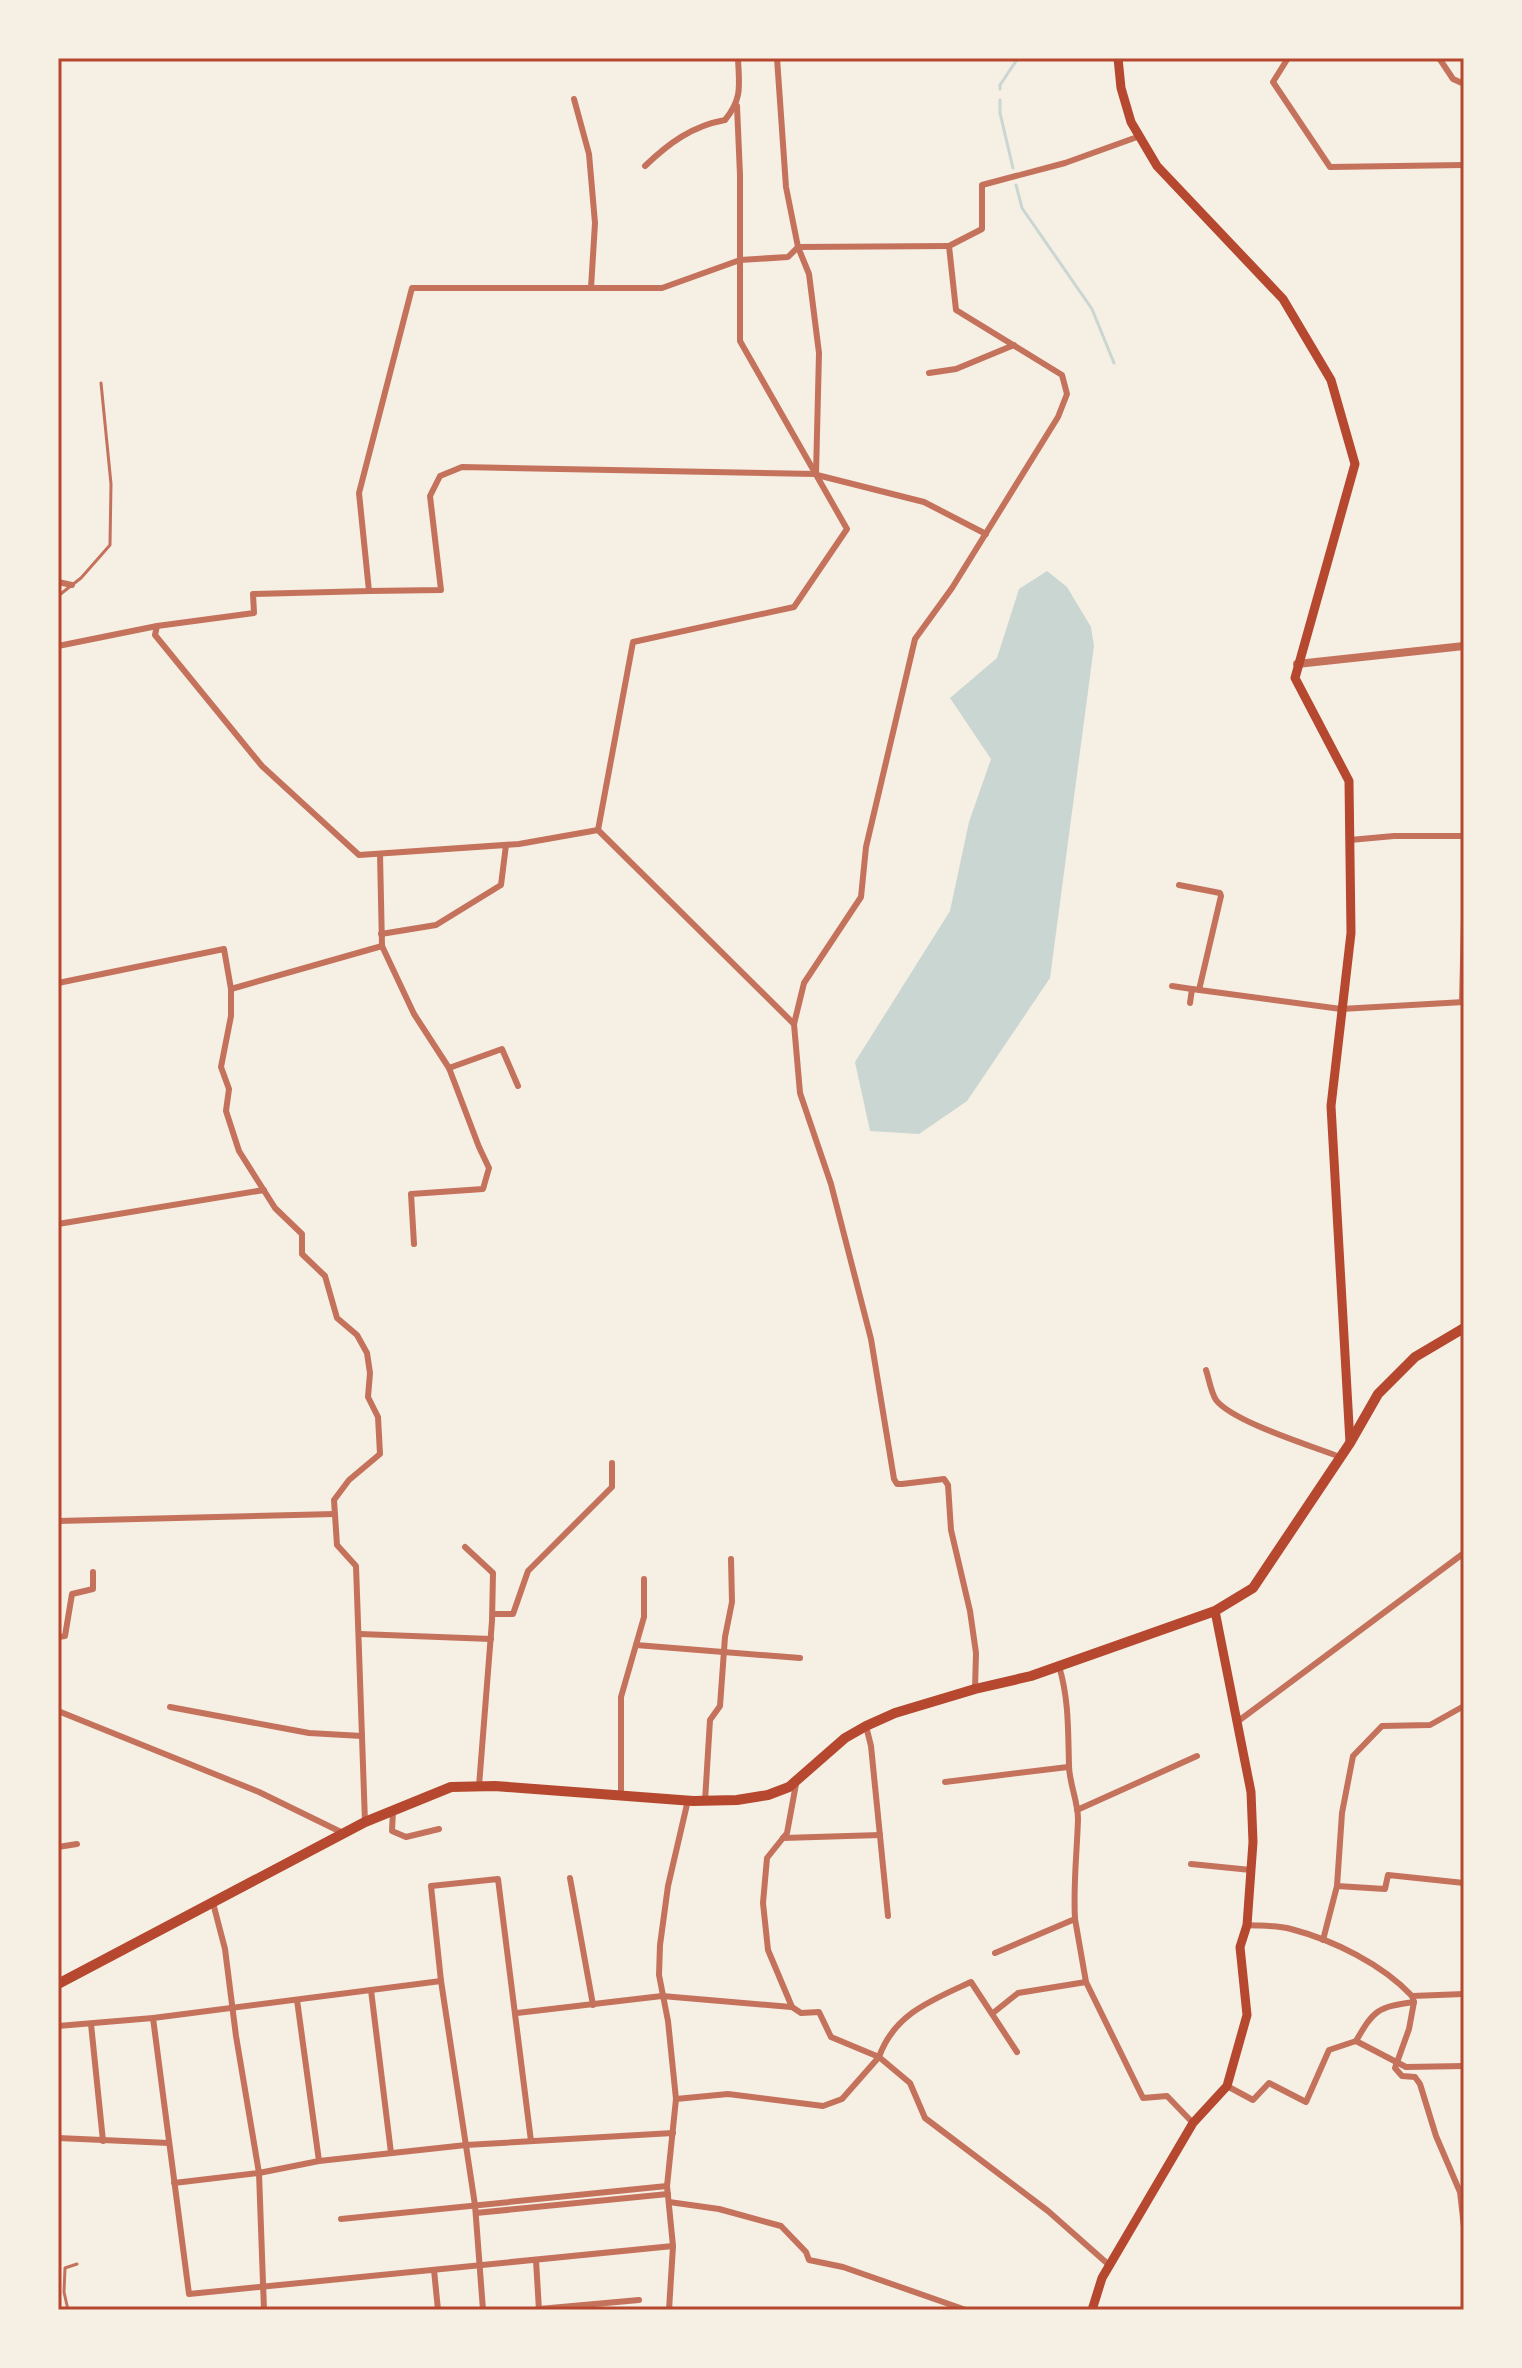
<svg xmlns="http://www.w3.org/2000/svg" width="1522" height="2368" font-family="'Fira Sans',sans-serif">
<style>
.water{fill:#c9d6d2}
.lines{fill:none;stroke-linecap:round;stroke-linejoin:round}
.stream{stroke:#c9d6d2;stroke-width:3}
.service{stroke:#c5725c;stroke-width:3}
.minor{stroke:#c5725c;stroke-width:6}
.tertiary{stroke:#c5725c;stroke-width:8}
.secondary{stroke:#b5482f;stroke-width:9}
.trunk{stroke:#b5482f;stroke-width:10}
.neatline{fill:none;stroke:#b5482f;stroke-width:3}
</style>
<rect width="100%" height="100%" fill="#f6efe4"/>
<polygon class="water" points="1047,571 1067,587 1091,627 1094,646 1050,978 967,1101 919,1134 870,1131 855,1062 950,911 969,822 991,759 950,698 997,658 1019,589"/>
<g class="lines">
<g class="stream">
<polyline points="1000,89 1000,85 1018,58"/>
<polyline points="1000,100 1000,113 1013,168"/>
<polyline points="1016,185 1022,208 1092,309 1114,363"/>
</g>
<g class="service">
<polyline points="58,596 81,578 110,545 111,484 101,383"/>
<polyline points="68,2310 64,2292 65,2268 77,2264"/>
</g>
<g class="minor">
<polyline points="1288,58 1273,82 1330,167 1464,165"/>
<polyline points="1439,58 1453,79 1464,84"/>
<polyline points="574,99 589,154 595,223 591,288"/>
<polyline points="737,106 740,175 740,341 847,529 794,607 633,642 598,830 794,1024"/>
<path d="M645,166C669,143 692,126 725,120C743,98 739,85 738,58"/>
<polyline points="929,373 956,369 1014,345"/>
<polyline points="817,475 924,502 986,534"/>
<polyline points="58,582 72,585"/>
<polyline points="369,591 441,590 430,496 440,476 462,467 816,474 819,353 809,274 798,247 786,187 777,58"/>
<polyline points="58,646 157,626"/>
<polyline points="598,830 519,844 359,855 262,766 155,635 157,626 254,613 253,594 369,591 359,493 412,288 662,288 740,260 788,257 798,247 949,246"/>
<polyline points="1350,840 1394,836 1464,836"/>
<polyline points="380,854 382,946 414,1014 449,1068"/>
<polyline points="1179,885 1220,893 1221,896 1199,990"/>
<polyline points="381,934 436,925 501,885 506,845"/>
<polyline points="58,983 224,949 231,989 231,1016 221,1067 229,1089 226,1111 239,1151 275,1208 302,1234 302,1254 325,1276 337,1318 357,1335 367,1353 370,1373 368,1397 378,1417 380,1454 349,1480 334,1500 337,1545 356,1566 365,1822"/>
<polyline points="1172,986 1192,989"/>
<polyline points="231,989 382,946"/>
<polyline points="1462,1002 1464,919"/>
<polyline points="1190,1003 1192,989 1341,1009 1464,1002"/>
<polyline points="58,1224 264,1190"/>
<polyline points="414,1244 411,1194 483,1189 489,1168 479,1147 449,1068 502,1049 518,1086"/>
<path d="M1206,1370C1209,1379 1211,1392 1216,1400C1233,1422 1312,1446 1340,1457"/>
<polyline points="58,1521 335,1514"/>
<polyline points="465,1547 493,1573 492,1621 479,1786"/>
<polyline points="493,1614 513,1614 528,1571 612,1487 612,1463"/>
<polyline points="360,1634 491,1639"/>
<polyline points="58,1637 65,1636 72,1594 93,1589 93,1572"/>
<polyline points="636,1645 800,1658"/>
<polyline points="975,1689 976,1653 970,1611 951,1530 948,1485 944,1479 902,1484 897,1484 894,1479 871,1339 831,1184 800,1093 794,1024 804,983 861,897 866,847 915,639 952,588 1058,417 1067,394 1062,375 956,310 949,246 982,229 982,185 1065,163 1140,136"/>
<polyline points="170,1707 309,1733 362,1736"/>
<polyline points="58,1711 259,1792 343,1833"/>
<polyline points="1237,1722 1464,1553"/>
<polyline points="866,1726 871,1746 888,1916"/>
<polyline points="945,1782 1068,1767"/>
<polyline points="621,1796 621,1697 644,1617 644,1579"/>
<polyline points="705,1801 710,1720 720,1706 725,1637 732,1602 731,1559"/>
<polyline points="393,1810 392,1831 406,1837 439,1829"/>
<polyline points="1077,1810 1197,1756"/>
<polyline points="783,1838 880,1835"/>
<polyline points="58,1847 77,1844"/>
<polyline points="1191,1864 1251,1870"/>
<polyline points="570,1878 593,2005"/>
<polyline points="1337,1886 1385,1889 1388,1875 1464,1883"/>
<polyline points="213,1903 225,1949 236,2036 259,2173 264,2310"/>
<polyline points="1075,1919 1086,1982"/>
<path d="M1247,1925C1261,1926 1277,1925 1291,1929C1333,1940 1382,1964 1412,1996L1464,1994"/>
<polyline points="1323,1940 1337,1886 1342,1813 1353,1756 1382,1726 1430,1725 1464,1706"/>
<path d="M995,1953L1075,1919C1073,1885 1077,1853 1078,1819C1078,1801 1069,1783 1069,1765C1068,1731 1069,1699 1059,1666"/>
<polyline points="371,1990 391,2153"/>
<polyline points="297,2000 319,2161"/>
<polyline points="1414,2002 1409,2029 1395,2068 1402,2076 1415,2077 1420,2084 1436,2136 1460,2192 1464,2227"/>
<polyline points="517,2013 662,1996 791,2007"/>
<polyline points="993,2013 1018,1993 1086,1982 1143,2098 1167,2096 1193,2123"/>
<polyline points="153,2018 189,2294 673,2246"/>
<polyline points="91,2024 103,2141"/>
<polyline points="58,2026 153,2018 441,1981"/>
<polyline points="1356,2041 1406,2067 1464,2066"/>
<path d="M1017,2052L971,1982C932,2000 894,2014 879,2057L910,2083L925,2118L1048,2211L1109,2265"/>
<path d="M1227,2086L1253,2100L1269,2083L1306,2102L1329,2050L1356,2041C1374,2010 1377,2007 1414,2002L1412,1996"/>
<polyline points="676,2099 728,2094 823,2106 842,2099 879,2057 831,2037 819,2012 801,2013 792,2007 768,1950 763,1903 767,1858 787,1833 796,1784"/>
<polyline points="58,2138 169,2143"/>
<polyline points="174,2183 259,2173 319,2161 466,2145 673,2133"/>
<polyline points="669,2202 719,2209 781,2226 806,2252 809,2260 843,2267 966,2310"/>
<polyline points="476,2213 668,2194"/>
<polyline points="341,2219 667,2186"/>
<polyline points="536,2260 539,2310"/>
<polyline points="434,2270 438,2310"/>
<polyline points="539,2309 639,2300"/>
<polyline points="483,2310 475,2205 441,1981 431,1886 498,1879 531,2141"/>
<polyline points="669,2310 673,2246 667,2186 676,2099 668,2021 659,1975 660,1945 668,1886 688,1800"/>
</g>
<polyline class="tertiary" points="1297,664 1464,646"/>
<g class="secondary">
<polyline points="1118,58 1121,88 1131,122 1157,166 1283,299 1331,380 1355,464 1295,678 1349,781 1351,933 1331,1106 1350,1443"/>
<polyline points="1092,2310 1102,2278 1193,2123 1227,2086 1247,2015 1240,1947 1247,1925 1253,1842 1251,1792 1215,1611"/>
</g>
<polyline class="trunk" points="58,1984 365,1822 451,1787 495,1786 693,1801 737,1800 768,1795 789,1787 845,1738 866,1726 895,1713 975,1689 1031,1676 1215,1611 1253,1588 1350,1443 1378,1394 1415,1357 1464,1328"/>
</g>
<rect width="1522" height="2368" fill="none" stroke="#f6efe4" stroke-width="120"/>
<rect x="60" y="60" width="1402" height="2248" class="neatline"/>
</svg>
